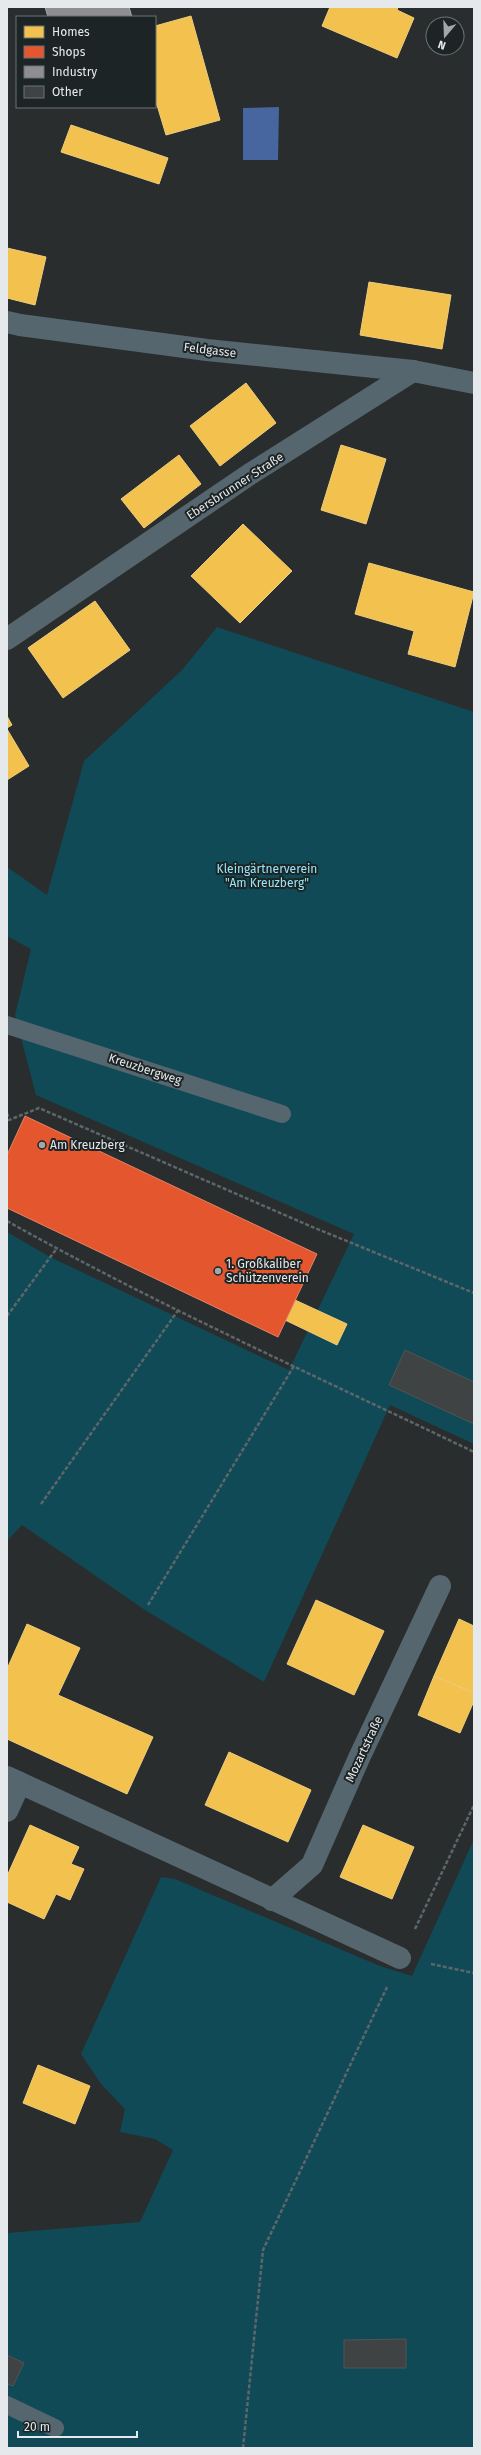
<svg xmlns="http://www.w3.org/2000/svg" width="481" height="2455" font-family="'Fira Sans',sans-serif">
<style>
.green{fill:#104a56}
.water{fill:#47669f}
.homes{fill:#f2c14e;stroke:#eecd7d}
.shops{fill:#e4572e;stroke:#e48367}
.industry{fill:#8d8d92;stroke:#a7a9ad}
.building{fill:#404343;stroke:#515454}
.lines{fill:none;stroke-linecap:round;stroke-linejoin:round}
.path{stroke:#5c666b;stroke-width:2.5;stroke-dasharray:4 2;stroke-linecap:butt}
.service{stroke:#56666f;stroke-width:18}
.minor{stroke:#56666f;stroke-width:22}
.poi-dot{fill:#a3a7a8;stroke:#1d2425;stroke-width:1.5}
.labels{text-anchor:middle;dominant-baseline:central;stroke-width:4;stroke-linejoin:round;paint-order:stroke}
.street-label{font-size:12px;fill:#e5e9eb;stroke:#1d2425}
.park-label{font-size:12px;fill:#96e5f7;stroke:#1d2425}
.poi-label{font-size:12px;fill:#e5e9eb;stroke:#1d2425;text-anchor:start}
</style>
<rect width="100%" height="100%" fill="#292d2d"/>
<g class="green">
<polygon points="217,627 474,712 474,1444 390,1405 264,1682 145,1610 22,1525 7,1541 7,1232 50,1257 289,1370 354,1234 36,1095 15,1015 31,949 7,936 7,867 47,895 84,761 182,670"/>
<polygon points="474,1839 474,2448 7,2448 7,2233 140,2222 173,2150 155,2139 120,2132 125,2109 101,2084 81,2054 161,1877 175,1879 380,1966 412,1976"/>
</g>
<polygon class="water" points="279,107 278,160 243,160 243,108"/>
<g class="homes">
<polygon points="330,7 398,7 397,10 414,18 397,58 322,26"/>
<polygon points="191,16 220,120 166,135 157,105 155,105 155,26"/>
<polygon points="71,125 168,158 159,184 61,152"/>
<polygon points="7,248 46,257 35,305 7,298"/>
<polygon points="369,282 451,295 442,349 360,335"/>
<polygon points="246,383 276,423 220,466 190,426"/>
<polygon points="341,445 386,459 366,524 321,510"/>
<polygon points="179,455 201,484 144,528 121,499"/>
<polygon points="243,524 292,571 240,623 191,576"/>
<polygon points="369,563 474,592 455,667 408,654 414,631 355,614"/>
<polygon points="95,601 130,650 63,698 28,648"/>
<polygon points="7,716 12,725 7,728"/>
<polygon points="7,729 29,766 7,780"/>
<polygon points="295,1300 347,1324 337,1345 285,1320"/>
<polygon points="316,1600 384,1631 354,1695 287,1664"/>
<polygon points="459,1619 474,1626 474,1693 434,1676"/>
<polygon points="27,1624 80,1648 58,1695 153,1737 127,1794 7,1739 7,1669"/>
<polygon points="434,1676 474,1693 474,1701 460,1733 418,1715"/>
<polygon points="229,1752 311,1790 288,1842 205,1805"/>
<polygon points="30,1825 79,1847 71,1864 84,1869 70,1900 56,1894 44,1919 7,1902 7,1876"/>
<polygon points="363,1825 414,1847 392,1899 340,1877"/>
<polygon points="38,2065 90,2086 75,2124 23,2103"/>
</g>
<polygon class="shops" points="25,1116 317,1254 278,1337 7,1208 7,1155"/>
<polygon class="industry" points="45,7 129,7 132,17 48,17"/>
<g class="building">
<polygon points="405,1350 474,1382 474,1424 389,1385"/>
<polygon points="406,2339 406,2368 344,2368 344,2340"/>
<polygon points="7,2355 24,2363 13,2386 7,2384"/>
</g>
<g class="lines">
<g class="path">
<polyline points="7,1113 9,1120 39,1108 310,1226 474,1293"/>
<path d="M7,1221C157,1305 318,1377 474,1452"/>
<polyline points="7,1316 57,1248"/>
<polyline points="41,1504 179,1309"/>
<polyline points="148,1605 294,1366"/>
<polyline points="415,1929 474,1805"/>
<polyline points="431,1964 474,1973"/>
<polyline points="243,2448 263,2250 387,1987"/>
</g>
<g class="service">
<polyline points="7,1025 282,1114"/>
<polyline points="7,2405 55,2428"/>
</g>
<g class="minor">
<polyline points="7,322 20,325 207,350 413,371"/>
<polyline points="7,639 250,474 413,371 474,383"/>
<polyline points="7,1777 400,1958"/>
<polyline points="7,1811 20,1783"/>
<polyline points="272,1900 312,1865 359,1758 440,1586"/>
</g>
</g>
<g class="poi-dot">
<circle cx="42" cy="1145" r="4"/>
<circle cx="218" cy="1271" r="4"/>
</g>
<g class="labels">
<g class="street-label">
<text transform="translate(210 350) rotate(7)">Feldgasse</text>
<text transform="translate(235 486) rotate(-33)">Ebersbrunner Straße</text>
<text transform="translate(145 1069) rotate(18)">Kreuzbergweg</text>
<text transform="translate(364 1749) rotate(-65)">Mozartstraße</text>
</g>
<g class="park-label">
<text x="267" y="869">Kleingärtnerverein<tspan x="267" dy="14">"Am Kreuzberg"</tspan></text>
</g>
<g class="poi-label">
<text x="50" y="1145">Am Kreuzberg</text>
<text x="226" y="1264">1. Großkaliber<tspan x="226" dy="14">Schützenverein</tspan></text>
</g>
</g>
<rect width="481" height="2455" fill="none" stroke="#e5e9eb" stroke-width="16"/>
<rect x="16" y="16" width="140" height="92" fill="#1d2425" stroke="#6d7374"/>
<rect x="24" y="26" width="20" height="12" fill="#f2c14e" stroke="#6d7374"/>
<text x="52" y="36" font-size="12" fill="#e5e9eb">Homes</text>
<rect x="24" y="46" width="20" height="12" fill="#e4572e" stroke="#6d7374"/>
<text x="52" y="56" font-size="12" fill="#e5e9eb">Shops</text>
<rect x="24" y="66" width="20" height="12" fill="#8d8d92" stroke="#6d7374"/>
<text x="52" y="76" font-size="12" fill="#e5e9eb">Industry</text>
<rect x="24" y="86" width="20" height="12" fill="#404343" stroke="#6d7374"/>
<text x="52" y="96" font-size="12" fill="#e5e9eb">Other</text>
<g transform="translate(445 36) rotate(199)"><circle r="19" fill="#1d2425" stroke="#6d7374"/>
<path d="M0-3L7 15L0 10L-7 15Z" fill="#a3a7a8"/>
<text y="-6" font-size="11" font-weight="bold" text-anchor="middle" fill="#e5e9eb">N</text>
</g>
<path d="M18 2431v6h119v-6" fill="none" stroke="#e5e9eb" stroke-width="2"/>
<text x="24" y="2431" font-size="12" fill="#e5e9eb" stroke="#1d2425" stroke-width="3" paint-order="stroke">20 m</text>
</svg>
